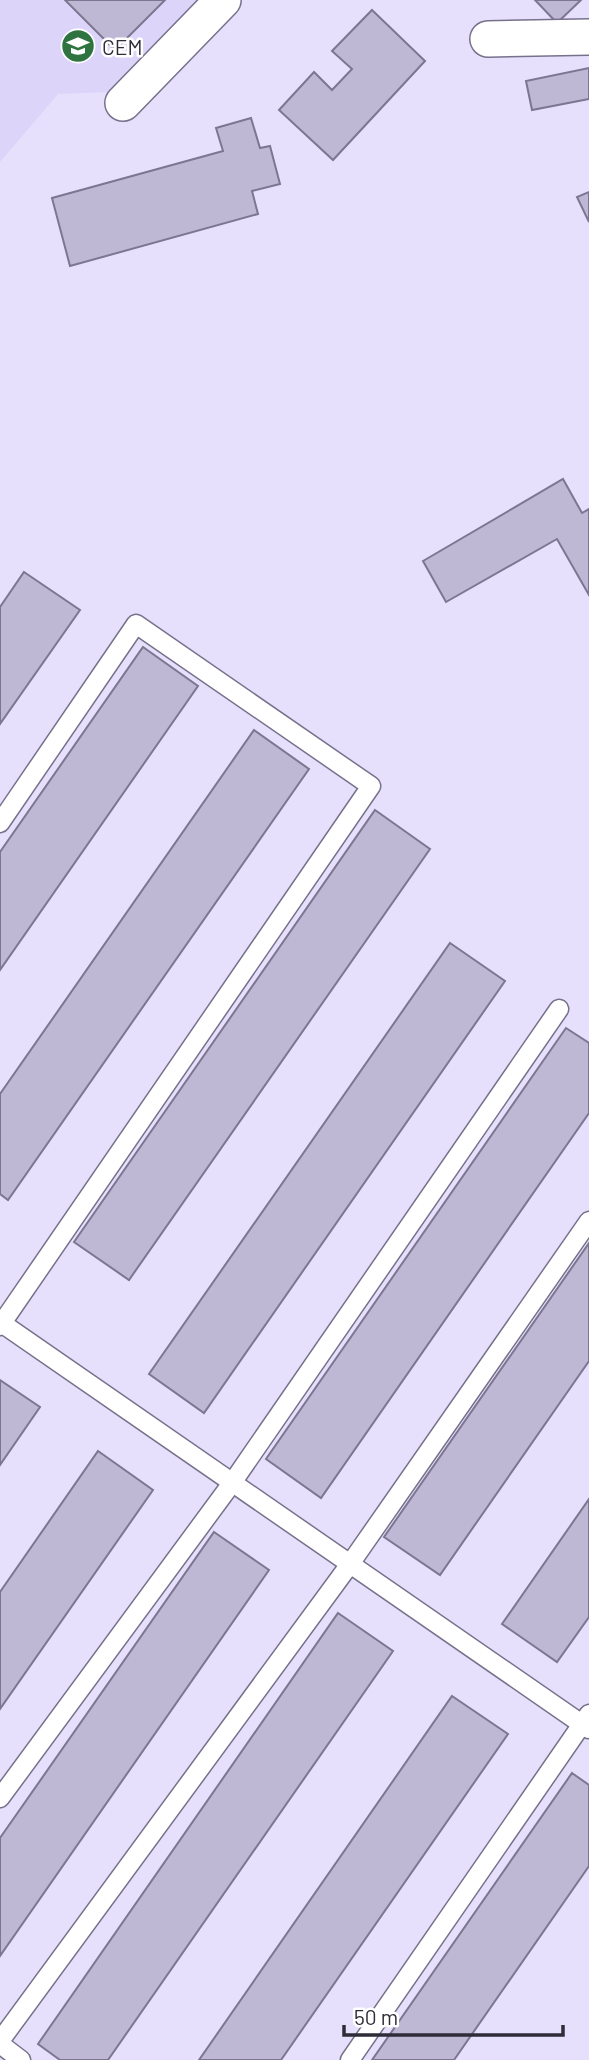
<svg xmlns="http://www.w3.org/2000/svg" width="589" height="2060" font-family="Barlow,sans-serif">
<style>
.built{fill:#ddd5f9}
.building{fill:#bfb8d5;stroke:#7c7690;stroke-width:2}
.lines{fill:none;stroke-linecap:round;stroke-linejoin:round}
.service-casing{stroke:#77718b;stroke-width:21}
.minor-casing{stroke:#77718b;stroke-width:38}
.service{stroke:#fff;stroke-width:18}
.minor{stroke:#fff;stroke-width:35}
.labels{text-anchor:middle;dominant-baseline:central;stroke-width:5;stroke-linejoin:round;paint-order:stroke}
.poi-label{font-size:21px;fill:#2e2c37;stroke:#fff;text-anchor:start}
</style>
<rect width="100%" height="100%" fill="#e6e0fd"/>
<polygon class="built" points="0,0 202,0 109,92 58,94 0,162"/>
<g class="building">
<polygon points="65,0 165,0 115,50"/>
<polygon points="535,0 581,0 557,23"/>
<polygon points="372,10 425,61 333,160 279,110 314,72 332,90 352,69 332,51"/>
<polygon points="589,68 589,99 532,110 526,81"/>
<polygon points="251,118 260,148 270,146 280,184 252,191 258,214 70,266 52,198 223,151 216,128"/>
<polygon points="589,192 589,222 577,197"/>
<polygon points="563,479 582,513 589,509 589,595 557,539 446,602 423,561"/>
<polygon points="24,572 80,610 0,724 0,607"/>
<polygon points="143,647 198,686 0,970 0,852"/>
<polygon points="254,730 309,769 8,1200 0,1194 0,1094"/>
<polygon points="375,810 430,849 129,1280 74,1242"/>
<polygon points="450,943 505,981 204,1413 149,1374"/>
<polygon points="566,1028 589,1043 589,1113 321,1498 266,1459"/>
<polygon points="589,1243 589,1361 440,1575 384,1537"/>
<polygon points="0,1380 40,1407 0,1465"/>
<polygon points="98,1451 153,1490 0,1709 0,1592"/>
<polygon points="589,1499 589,1617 557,1662 502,1624"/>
<polygon points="214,1532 269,1570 0,1956 0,1838"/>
<polygon points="338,1613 393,1651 108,2060 60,2060 38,2044"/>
<polygon points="452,1696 508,1734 281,2060 199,2060"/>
<polygon points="572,1773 589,1785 589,1866 454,2060 372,2060"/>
</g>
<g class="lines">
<g class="service-casing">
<g id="service">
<polyline points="0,823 136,624 371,786 0,1326"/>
<polyline points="0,1322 589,1729"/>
<polyline points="0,1798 232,1483 559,1009"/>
<polyline points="0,2041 350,1564 589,1221"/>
<polyline points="0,2044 21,2060"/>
<polyline points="350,2060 589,1714"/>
</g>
</g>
<g class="minor-casing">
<g id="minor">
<polyline points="488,39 589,37"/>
<polyline points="123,103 223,0"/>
</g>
</g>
<use href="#service" class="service"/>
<use href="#minor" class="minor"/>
</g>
<defs>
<g id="school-disc" transform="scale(1.75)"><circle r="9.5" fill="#2f7440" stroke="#fff"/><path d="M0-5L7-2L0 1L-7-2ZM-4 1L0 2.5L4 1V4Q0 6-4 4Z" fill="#fff"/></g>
</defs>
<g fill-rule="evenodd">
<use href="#school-disc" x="78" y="46"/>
</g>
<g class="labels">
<g class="poi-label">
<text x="102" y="46">CEM</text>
</g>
</g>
<path d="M344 2025v10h219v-10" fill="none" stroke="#2e2c37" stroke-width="3.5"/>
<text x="354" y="2025" font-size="21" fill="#2e2c37" stroke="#ffffff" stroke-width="5" paint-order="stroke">50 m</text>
</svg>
